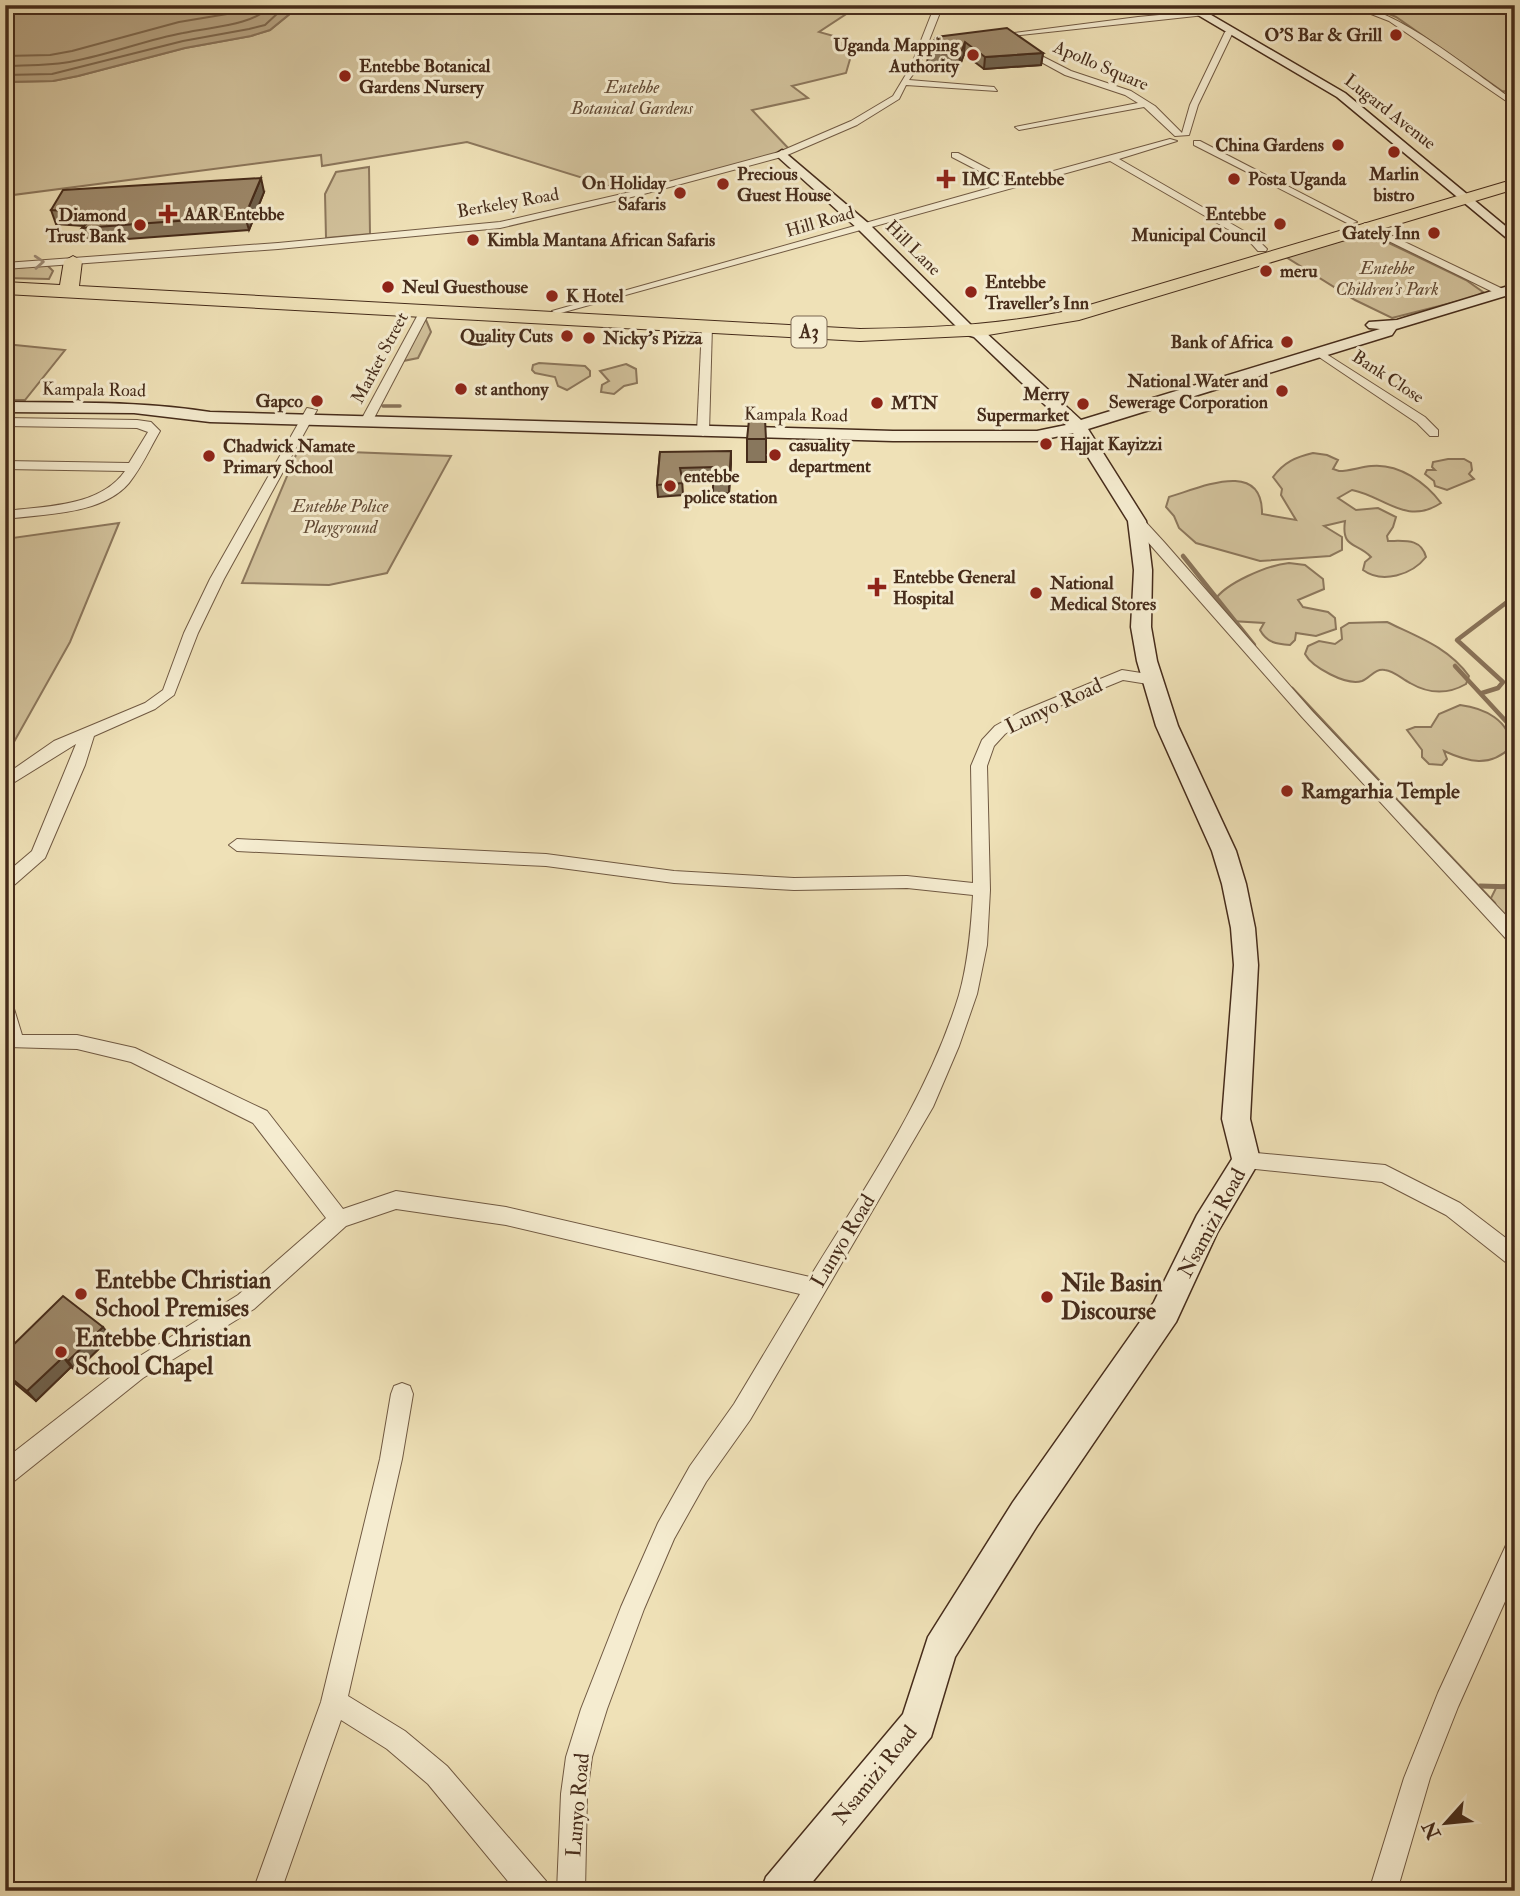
<svg xmlns="http://www.w3.org/2000/svg" width="1520" height="1896" font-family="'IM FELL Double Pica',serif">
<style>
.green{fill:#d2c29c;stroke:#8c775c;stroke-width:2}
.water{fill:#b6a382;stroke:#897359;stroke-width:2}
.lines{fill:none;stroke-linecap:round;stroke-linejoin:round}
.shore{stroke:#7e684e;stroke-width:2}
.stream-far2{stroke:#897359;stroke-width:3.5}
.stream-far1{stroke:#897359;stroke-width:4.5}
.stream{stroke:#897359;stroke-width:5}
.street-casing{stroke:#705942;stroke-width:2}
.secondary-casing{stroke:#462c1b;stroke-width:3}
.highway-casing{stroke:#462c1b;stroke-width:2}
.street{fill:#f5ecd0;fill-rule:evenodd}
.secondary{fill:#f5ecd0;fill-rule:evenodd}
.highway{fill:#efe1b7;fill-rule:evenodd}
.wall{fill:#88775d;stroke:#462c1b;stroke-width:2}
.shaded-wall{fill:#6f614c;stroke:#462c1b;stroke-width:2}
.building{fill:#9e8a6c;stroke:#462c1b;stroke-width:2}
.oneway{stroke:#9e8c76}
.poi-dot{fill:#8f2418;stroke:#f5ecd0;stroke-width:2.5}
.labels{text-anchor:middle;dominant-baseline:central;stroke-width:6;stroke-linejoin:round;paint-order:stroke}
.far-poi-label{font-size:18px;font-weight:bold;fill:#462c1b;stroke:#f5ecd0;text-anchor:start}
.far-street-label{font-size:18px;fill:#462c1b;stroke:#f5ecd0}
.far-park-label{font-size:18px;font-style:italic;fill:#624a35;stroke:#f5ecd0}
.shield{fill:#f5ecd0;stroke:#7a6651;stroke-width:2}
.shield-label{font-size:19px;font-weight:bold;fill:#462c1b}
.street-label{font-size:21px;fill:#462c1b;stroke:#f5ecd0}
.poi-label{font-size:21px;font-weight:bold;fill:#462c1b;stroke:#f5ecd0;text-anchor:start}
.near-poi-label{font-size:24px;font-weight:bold;fill:#462c1b;stroke:#f5ecd0;text-anchor:start}
</style>
<rect width="100%" height="100%" fill="#efe1b7"/>
<filter id="stains"><feTurbulence type="fractalNoise" baseFrequency=".00286" numOctaves="4"/><feColorMatrix values="0 0 0 0 .2 0 0 0 0 .09 0 0 0 0 .02 0 0 0 .5 -.17"/></filter>
<radialGradient id="worn" r=".72"><stop offset=".6" stop-color="#630" stop-opacity="0"/><stop offset="1" stop-color="#630" stop-opacity=".3"/></radialGradient>
<g class="green">
<polygon points="317,5 930,5 930,6 854,9 819,32 855,42 846,73 792,86 808,98 752,110 791,151 640,190 628,192 467,142 322,166 321,155 5,196 5,82 53,81 78,76 185,48 251,36 270,30 291,13"/>
<polygon points="1412,5 1515,5 1515,92 1502,91 1396,17 1382,11"/>
<polygon points="369,167 370,234 326,238 325,194 336,172"/>
<polygon points="1368,233 1466,280 1483,292 1475,297 1392,318 1355,300 1286,257"/>
<polygon points="47,265 53,271 49,279 5,278 5,269"/>
<polygon points="426,320 431,332 418,358 403,361 422,322"/>
<polygon points="5,344 65,350 25,400 5,400"/>
<polygon points="539,363 585,366 590,371 590,376 567,390 558,386 555,377 535,373 532,370 533,365"/>
<polygon points="626,364 636,369 637,383 624,386 614,394 601,392 602,385 609,381 600,371"/>
<polygon points="298,450 451,456 387,573 329,585 242,583"/>
<path d="M1313,453L1327,455L1338,460L1333,469L1339,471C1350,471 1360,467 1371,466C1399,463 1426,483 1441,503C1406,526 1384,496 1352,490L1338,498L1356,510L1378,508L1396,517L1393,527L1387,536L1388,541C1405,541 1421,538 1426,557C1412,575 1382,584 1363,570L1365,562L1371,557C1357,542 1341,549 1345,521L1324,526L1342,537V550L1330,556L1260,561L1196,543L1179,528L1174,516L1166,507L1169,497C1200,488 1263,458 1262,514L1296,520L1281,495L1282,489L1273,477C1284,462 1296,457 1313,453Z"/>
<polygon points="1448,459 1464,459 1471,463 1472,470 1469,474 1474,479 1447,490 1435,486 1434,481 1425,474 1427,470 1435,470 1432,467 1433,462"/>
<polygon points="119,523 70,642 5,758 5,539"/>
<path d="M1289,563L1305,565L1323,579L1324,589L1298,600L1303,607L1328,612L1335,618L1336,629L1316,636L1296,633L1295,640L1290,645C1277,644 1267,643 1260,630L1264,623L1231,621L1214,601C1225,583 1268,565 1289,563Z"/>
<path d="M1387,622C1418,637 1448,647 1469,676L1466,684C1447,695 1429,694 1410,683C1402,679 1394,671 1385,670C1375,668 1370,678 1362,681C1346,686 1312,667 1305,654L1308,646L1319,641L1335,644L1342,639L1341,628L1349,623Z"/>
<path d="M1460,705C1484,708 1510,720 1511,747C1490,768 1468,762 1444,751L1447,759L1442,765L1429,764L1422,757V750L1407,730L1415,727H1431L1439,714Z"/>
<polygon points="1515,881 1515,927 1490,900 1496,888"/>
</g>
<polygon class="water" points="5,5 317,5 291,13 270,30 251,36 185,48 78,76 53,81 5,82"/>
<g class="lines">
<g class="shore">
<polyline points="5,56 50,55 72,51 179,22 245,11 257,5"/>
<path d="M5,66C28,65 51,66 74,61C111,54 146,40 183,33C214,26 249,27 273,5"/>
<polyline points="5,75 52,74 183,41 249,29 265,25 279,12 292,5"/>
</g>
<polyline class="stream-far2" points="383,406 400,406"/>
<g class="stream-far1">
<polyline points="1183,556 1254,645"/>
<polyline points="1455,666 1515,731"/>
<polyline points="1292,689 1427,833"/>
<polyline points="1482,693 1498,688 1503,682 1457,640 1515,596"/>
</g>
<g class="stream">
<polyline points="1425,831 1494,904"/>
<polyline points="1480,886 1515,887"/>
</g>
<g class="street-casing">
<g id="street">
<polygon points="935,5 943,5 919,66 909,80 994,87 997,91 906,85 899,99 857,125 785,156 640,195 500,228 278,249 5,269 5,263 278,243 500,222 635,191 779,152 851,121 893,96 911,66"/>
<polygon points="1266,5 1297,5 994,38 990,36 1138,17"/>
<path d="M1348,5C1394,5 1475,74 1515,101V107L1389,21Z"/>
<polygon points="1229,30 1233,32 1198,105 1189,135 1175,136 1144,107 1019,130 1015,127 1138,103 1125,95 1065,75 1021,51 1024,47 1071,71 1131,91 1155,106 1182,133 1190,105 1225,32"/>
<polygon points="1170,139 1177,141 1119,159 1256,238 1267,249 1266,251 1258,251 1250,242 1110,161 557,314 552,311 1004,184 952,157 952,153 958,153 1013,182"/>
<polygon points="1194,141 1200,141 1357,222 1349,224 1194,145"/>
<polygon points="1365,223 1505,290 1506,292 1497,294 1362,228 1360,226"/>
<polygon points="421,309 430,311 372,422 362,425 360,422"/>
<polygon points="707,323 712,326 709,432 703,436 697,432 702,326"/>
<polygon points="1320,350 1425,417 1438,430 1438,436 1430,436 1417,423 1316,355 1314,353"/>
<polygon points="307,408 317,410 224,579 198,633 174,695 155,709 94,736 85,765 45,858 13,886 5,888 5,874 32,851 76,744 5,788 5,775 54,741 145,703 163,690 184,633 210,579"/>
<path d="M5,418L137,420L151,422L160,431C150,448 142,467 129,483C102,515 43,514 5,519V511C45,506 100,507 125,471L5,469V461L129,463L148,432L137,428L5,426Z"/>
<polygon points="1137,517 1142,518 1164,542 1312,711 1515,925 1515,943 1509,942 1302,717 1132,524 1132,518"/>
<path d="M1122,670L1154,675L1161,680L1154,685L1123,680L1030,718L1005,734L994,746L987,766L990,890L987,945L977,994L959,1046L933,1107L750,1420L706,1482L674,1539L644,1609L607,1709L592,1757L587,1794L585,1891H557L561,1794L566,1757L581,1709L621,1607L658,1523L690,1466L734,1404L800,1294L506,1225L396,1209L346,1226L254,1309L143,1378L13,1482L5,1485V1459L127,1364L238,1295L326,1218L253,1123L131,1062L77,1049L8,1047L5,1040V997L11,999L22,1035H77L135,1048L267,1111L343,1209L396,1191L506,1207L810,1277C865,1187 928,1097 959,995C968,963 971,929 973,895L907,888L794,890L674,883L546,866L237,851L229,845L237,839L546,854L674,871L794,878L907,876L973,883L971,766L982,740L995,726L1020,712Z"/>
<polygon points="1246,1152 1385,1165 1460,1203 1515,1245 1515,1266 1508,1264 1446,1215 1382,1182 1246,1168 1239,1166 1236,1160 1239,1154"/>
<polygon points="402,1383 410,1386 413,1394 402,1459 348,1696 405,1731 447,1766 546,1881 550,1891 516,1891 428,1784 387,1749 341,1720 281,1891 253,1891 321,1702 380,1459 391,1394 394,1386"/>
<polygon points="1515,1539 1515,1579 1458,1707 1430,1778 1397,1891 1369,1891 1404,1778 1438,1693 1507,1543"/>
</g>
</g>
<g class="secondary-casing">
<g id="secondary">
<polygon points="1181,5 1194,5 1345,93 1515,234 1515,245 1337,97"/>
<polygon points="1204,5 1231,5 1247,10 1242,13"/>
<path d="M782,150L868,223L974,328L984,331L1081,420L1380,329L1369,328L1366,325L1369,322L1397,320L1515,284V293L1396,329L1392,335L1088,429L1146,521L1152,570L1151,627L1157,661L1178,726L1236,851L1246,884L1255,928L1258,965L1250,1119L1260,1160L1217,1233L1176,1322L1037,1526L955,1657L931,1737L805,1891H761L766,1877L903,1714L928,1637L1013,1502L1154,1302L1197,1215L1232,1159L1222,1119L1234,965L1231,928L1222,884L1212,851L1156,726L1137,661L1131,627L1134,570L1128,521L1073,433L1037,441H893L210,422L134,413L5,412V402C74,403 142,401 210,412L893,431H1037L1066,425L974,337L964,334L858,229L778,157L776,154Z"/>
</g>
</g>
<g class="highway-casing">
<path id="highway" d="M1515,179V189L1079,320L988,335L860,341L5,294V282L60,285L64,261L73,256L82,261L79,286L860,329C932,328 1005,325 1076,309Z"/>
</g>
<use href="#street" class="street"/>
<use href="#secondary" class="secondary"/>
<use href="#highway" class="highway"/>
</g>
<g class="wall">
<polygon points="936,37 1043,53 1041,65 984,69 964,54 959,68 927,65 928,53"/>
<polygon points="264,192 249,230 87,242 82,228 84,226 56,224 51,210"/>
<rect x="747" y="439" width="19" height="23"/>
<polygon points="660,452 731,462 729,493 713,494 713,479 682,479 683,495 658,497 657,485"/>
<polygon points="111,1337 76,1371 71,1367 36,1401 5,1375 5,1353"/>
</g>
<g class="shaded-wall">
<polygon points="965,42 964,54 959,68 960,55"/>
<polygon points="1043,53 1041,65 984,69 985,57"/>
<polygon points="261,178 264,192 249,230 245,216"/>
<polygon points="731,451 731,462 729,493 729,482"/>
<polygon points="103,1327 111,1337 76,1371 68,1361"/>
<polygon points="63,1357 71,1367 36,1401 27,1391"/>
</g>
<g class="building">
<polygon points="1007,28 1043,53 985,57 965,42 960,55 928,53 936,37"/>
<polygon points="261,178 245,216 82,228 97,213 51,210 63,190"/>
<polygon points="765,419 766,439 747,439 749,420"/>
<polygon points="731,451 729,482 713,483 714,467 680,468 683,483 657,485 660,452"/>
<polygon points="63,1296 103,1327 68,1361 63,1357 27,1391 5,1373 5,1353"/>
</g>
<defs><path id="oneway-chevron" d="M-2-3.5L2.5 0L-2 3.5" fill="none" stroke-width="1.6" stroke-linecap="round" stroke-linejoin="round" transform="scale(1.75)"/></defs>
<use class="oneway" href="#oneway-chevron" transform="translate(39 262) rotate(-4)"/>
<g class="poi-dot">
<circle cx="1396" cy="35" r="7"/>
<circle cx="973" cy="55" r="7"/>
<circle cx="345" cy="76" r="7"/>
<circle cx="1338" cy="145" r="7"/>
<circle cx="1394" cy="152" r="7"/>
<path d="M942.5 168.5h7v7h7v7h-7v7h-7v-7h-7v-7h7z"/>
<circle cx="1234" cy="179" r="7"/>
<circle cx="723" cy="184" r="7"/>
<circle cx="680" cy="193" r="7"/>
<path d="M164.5 203.5h7v7h7v7h-7v7h-7v-7h-7v-7h7z"/>
<circle cx="1280" cy="224" r="7"/>
<circle cx="140" cy="225" r="7"/>
<circle cx="1434" cy="233" r="7"/>
<circle cx="473" cy="240" r="7"/>
<circle cx="1266" cy="271" r="7"/>
<circle cx="388" cy="287" r="7"/>
<circle cx="971" cy="292" r="7"/>
<circle cx="552" cy="296" r="7"/>
<circle cx="567" cy="336" r="7"/>
<circle cx="589" cy="338" r="7"/>
<circle cx="1287" cy="342" r="7"/>
<circle cx="461" cy="389" r="7"/>
<circle cx="1282" cy="391" r="7"/>
<circle cx="317" cy="401" r="7"/>
<circle cx="877" cy="403" r="7"/>
<circle cx="1083" cy="404" r="7"/>
<circle cx="1046" cy="444" r="7"/>
<circle cx="775" cy="455" r="7"/>
<circle cx="209" cy="456" r="7"/>
<circle cx="670" cy="486" r="7"/>
<path d="M873.5 576.5h7v7h7v7h-7v7h-7v-7h-7v-7h7z"/>
<circle cx="1036" cy="593" r="7"/>
<circle cx="1287" cy="791" r="7"/>
<circle cx="81" cy="1294" r="7"/>
<circle cx="1047" cy="1297" r="7"/>
<circle cx="61" cy="1352" r="7"/>
</g>
<g class="labels">
<g class="far-poi-label">
<text x="1382" y="35" text-anchor="end">O'S Bar &amp; Grill</text>
<text x="959" y="45" text-anchor="end">Uganda Mapping<tspan x="959" dy="21">Authority</tspan></text>
<text x="359" y="66">Entebbe Botanical<tspan x="359" dy="21">Gardens Nursery</tspan></text>
<text x="1324" y="145" text-anchor="end">China Gardens</text>
<text x="737" y="174">Precious<tspan x="737" dy="21">Guest House</tspan></text>
<text x="1394" y="174" text-anchor="middle">Marlin<tspan x="1394" dy="21">bistro</tspan></text>
<text x="962" y="179">IMC Entebbe</text>
<text x="1248" y="179">Posta Uganda</text>
<text x="666" y="183" text-anchor="end">On Holiday<tspan x="666" dy="21">Safaris</tspan></text>
<text x="184" y="214">AAR Entebbe</text>
<text x="1266" y="214" text-anchor="end">Entebbe<tspan x="1266" dy="21">Municipal Council</tspan></text>
<text x="126" y="215" text-anchor="end">Diamond<tspan x="126" dy="21">Trust Bank</tspan></text>
<text x="1420" y="233" text-anchor="end">Gately Inn</text>
<text x="487" y="240">Kimbla Mantana African Safaris</text>
<text x="1280" y="271">meru</text>
<text x="985" y="282">Entebbe<tspan x="985" dy="21">Traveller's Inn</tspan></text>
<text x="402" y="287">Neul Guesthouse</text>
<text x="566" y="296">K Hotel</text>
<text x="553" y="336" text-anchor="end">Quality Cuts</text>
<text x="603" y="338">Nicky's Pizza</text>
<text x="1273" y="342" text-anchor="end">Bank of Africa</text>
<text x="1268" y="381" text-anchor="end">National Water and<tspan x="1268" dy="21">Sewerage Corporation</tspan></text>
<text x="475" y="389">st anthony</text>
<text x="1069" y="394" text-anchor="end">Merry<tspan x="1069" dy="21">Supermarket</tspan></text>
<text x="303" y="401" text-anchor="end">Gapco</text>
<text x="891" y="403">MTN</text>
<text x="1060" y="444">Hajjat Kayizzi</text>
<text x="789" y="445">casuality<tspan x="789" dy="21">department</tspan></text>
<text x="223" y="446">Chadwick Namate<tspan x="223" dy="21">Primary School</tspan></text>
<text x="684" y="476">entebbe<tspan x="684" dy="21">police station</tspan></text>
<text x="893" y="577">Entebbe General<tspan x="893" dy="21">Hospital</tspan></text>
<text x="1050" y="583">National<tspan x="1050" dy="21">Medical Stores</tspan></text>
</g>
<g class="far-street-label">
<text transform="translate(1101 66) rotate(23)">Apollo Square</text>
<text transform="translate(1390 112) rotate(38)">Lugard Avenue</text>
<text transform="translate(508 203) rotate(-10)">Berkeley Road</text>
<text transform="translate(820 222) rotate(-16)">Hill Road</text>
<text transform="translate(913 248) rotate(45)">Hill Lane</text>
<text transform="translate(380 358) rotate(-62)">Market Street</text>
<text transform="translate(1388 377) rotate(33)">Bank Close</text>
<text transform="translate(94 390) rotate(1)">Kampala Road</text>
<text transform="translate(796 415) rotate(1)">Kampala Road</text>
</g>
<g class="far-park-label">
<text x="632" y="87">Entebbe<tspan x="632" dy="21">Botanical Gardens</tspan></text>
<text x="1387" y="268">Entebbe<tspan x="1387" dy="21">Children's Park</tspan></text>
<text x="340" y="506">Entebbe Police<tspan x="340" dy="21">Playground</tspan></text>
</g>
<rect class="shield" x="791.5" y="316.5" width="35" height="31" rx="5"/>
<g class="shield-label">
<text x="809" y="332">A3</text>
</g>
<g class="street-label">
<text transform="translate(1054 706) rotate(-25)">Lunyo Road</text>
<text transform="translate(1212 1223) rotate(-62)">Nsamizi Road</text>
<text transform="translate(843 1241) rotate(-59)">Lunyo Road</text>
<text transform="translate(875 1775) rotate(-51)">Nsamizi Road</text>
<text transform="translate(578 1805) rotate(-85)">Lunyo Road</text>
</g>
<g class="poi-label">
<text x="1301" y="791">Ramgarhia Temple</text>
</g>
<g class="near-poi-label">
<text x="95" y="1280">Entebbe Christian<tspan x="95" dy="28">School Premises</tspan></text>
<text x="1061" y="1283">Nile Basin<tspan x="1061" dy="28">Discourse</tspan></text>
<text x="75" y="1338">Entebbe Christian<tspan x="75" dy="28">School Chapel</tspan></text>
</g>
</g>
<rect width="1520" height="1896" fill="none" stroke="#efe1b7" stroke-width="28"/>
<rect x="7" y="7" width="1506" height="1882" fill="none" stroke="#462c1b" stroke-width="3.5"/>
<rect x="14" y="14" width="1492" height="1868" fill="none" stroke="#462c1b" stroke-width="2"/>
<g transform="translate(1446 1823) rotate(243)" stroke="#f5ecd0" stroke-width="5" paint-order="stroke">
<path d="M0-5L12 26L0 18L-12 26Z" fill="#462c1b"/>
<text y="-10" font-size="19" font-weight="bold" text-anchor="middle" fill="#462c1b">N</text>
</g>
<rect width="100%" height="100%" filter="url(#stains)"/>
<rect width="100%" height="100%" fill="url(#worn)"/>
</svg>
